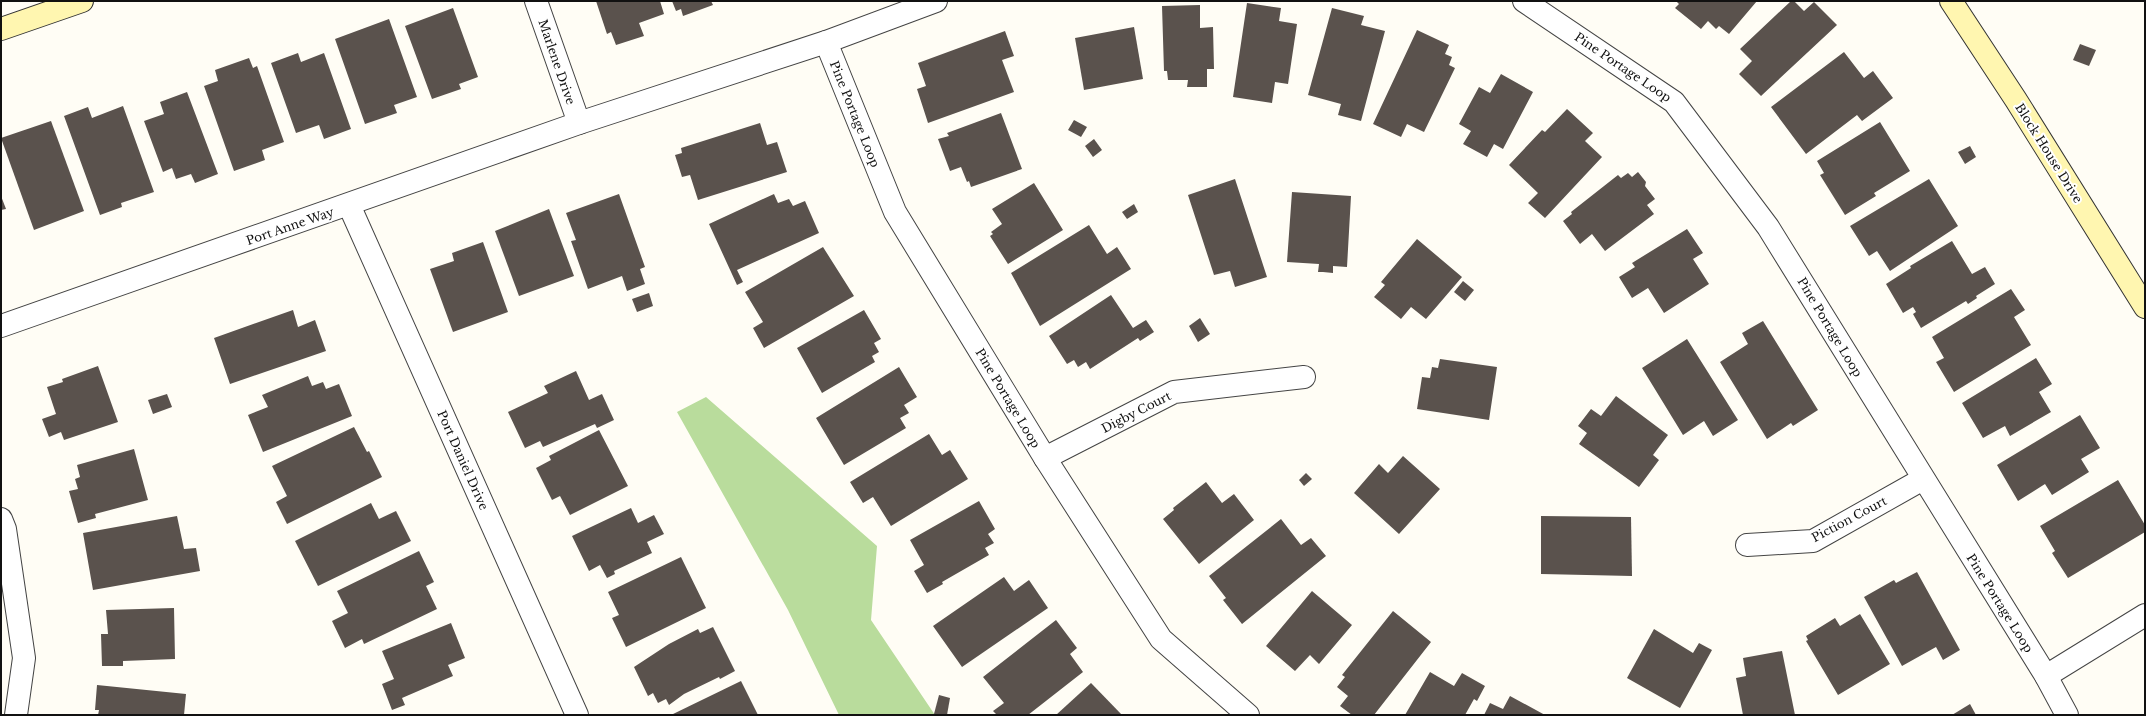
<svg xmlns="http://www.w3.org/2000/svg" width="2146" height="716" font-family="'Libre Baskerville',serif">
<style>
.forest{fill:#b9dc9c}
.building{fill:#5a524d}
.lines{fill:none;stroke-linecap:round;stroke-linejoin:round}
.street-casing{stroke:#444;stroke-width:24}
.secondary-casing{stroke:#333;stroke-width:24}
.street{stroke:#fff;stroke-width:22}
.secondary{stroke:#fff6b0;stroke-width:22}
.labels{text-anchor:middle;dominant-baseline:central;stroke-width:4;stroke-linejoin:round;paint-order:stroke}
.street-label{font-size:12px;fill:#111;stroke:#fff}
</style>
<rect width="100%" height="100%" fill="#fffdf5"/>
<polygon class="forest" points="706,397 877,546 871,620 935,715 839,715 788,610 677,412"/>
<g class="building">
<polygon points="596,1 660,1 664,14 639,23 644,36 616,45 611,32 607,34"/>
<polygon points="672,1 711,1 713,5 683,16 681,9 676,11"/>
<polygon points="1676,1 1757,1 1729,34 1719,26 1716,29 1708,21 1701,29 1675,8 1679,4"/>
<polygon points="1791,1 1794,1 1804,11 1814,2 1837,25 1761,96 1739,74 1752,61 1740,49"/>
<polygon points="1247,3 1281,8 1279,21 1297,24 1288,84 1275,82 1272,103 1233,97"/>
<polygon points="1200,5 1200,28 1213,27 1214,69 1207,69 1207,87 1187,87 1188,80 1168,80 1167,71 1164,71 1162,6"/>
<polygon points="453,8 478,77 459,84 461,89 432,99 405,26"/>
<polygon points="1332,8 1364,16 1361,25 1385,31 1361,121 1338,115 1341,104 1308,95"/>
<polygon points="389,19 417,97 394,105 397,113 365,124 335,39"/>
<polygon points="1134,27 1143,79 1084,90 1075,38"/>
<polygon points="1417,30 1449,45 1445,54 1452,57 1449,65 1455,68 1424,132 1407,124 1401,137 1373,124"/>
<polygon points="1005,31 1014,56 1002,60 1014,92 928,123 917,89 926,86 918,63"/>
<polygon points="2080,44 2096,50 2089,66 2073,60"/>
<polygon points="1844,52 1864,78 1873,71 1893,98 1862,121 1857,115 1806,154 1771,107"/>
<polygon points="298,53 301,62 324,53 351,129 324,139 319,125 296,133 271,63"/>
<polygon points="249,58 253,68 257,66 284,142 262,150 265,160 234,171 204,86 218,81 215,70"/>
<polygon points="1501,74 1533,92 1503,149 1494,144 1487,157 1463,144 1471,131 1459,124 1479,87 1490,93"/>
<polygon points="187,92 218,174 195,183 191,174 176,179 172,168 163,172 144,121 164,114 160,102"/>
<polygon points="123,106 154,192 121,203 122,207 100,215 64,116 88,107 92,118"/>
<polygon points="1567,109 1593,133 1585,141 1602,157 1545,218 1528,203 1538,193 1509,165 1542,130 1545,132"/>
<polygon points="1001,113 1022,169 971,187 969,181 967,182 961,167 950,171 938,139 949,136 947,133"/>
<polygon points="1074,120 1087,127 1081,137 1068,130"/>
<polygon points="51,121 84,211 34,230 1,138"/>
<polygon points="1880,122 1910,171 1874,193 1876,196 1845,215 1820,175 1824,173 1817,161"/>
<polygon points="760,123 767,145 777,142 787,172 698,200 690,175 682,177 675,155 682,153 681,148"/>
<polygon points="1094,139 1102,150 1093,157 1085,146"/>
<polygon points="1970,146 1976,157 1965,164 1958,152"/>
<polygon points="1638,172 1646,182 1645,186 1655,199 1647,205 1654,214 1605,251 1592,234 1580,244 1563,221 1572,214 1571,212 1618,175 1621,178 1628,173 1632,177"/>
<polygon points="1235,179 1267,277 1235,287 1230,271 1214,275 1188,195"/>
<polygon points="1929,179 1958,226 1890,271 1877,251 1869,256 1850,226"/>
<polygon points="1034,183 1063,230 1008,264 990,236 993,234 991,232 1002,224 992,209"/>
<polygon points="1292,192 1351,196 1347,267 1333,266 1333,273 1323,272 1318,272 1319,264 1287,262"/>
<polygon points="619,194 645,267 640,269 645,284 627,291 622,276 588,289 571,241 576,240 566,213"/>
<polygon points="774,194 778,203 789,199 793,206 805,201 819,233 737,270 743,282 737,285 709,224"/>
<polygon points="1,196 6,209 1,210"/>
<polygon points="1134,204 1138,212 1127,219 1122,212"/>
<polygon points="549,209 574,276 519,296 495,231"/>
<polygon points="1089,225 1107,254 1117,247 1131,269 1040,326 1011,273"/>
<polygon points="1687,229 1703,253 1693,259 1709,284 1664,313 1648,288 1632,298 1619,277 1635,267 1632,263"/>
<polygon points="1417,239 1462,277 1426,319 1411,307 1401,319 1374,297 1385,285 1381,282"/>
<polygon points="1952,241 1972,274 1985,267 1995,284 1976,296 1977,298 1968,304 1966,301 1921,328 1913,314 1916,312 1913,307 1903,313 1886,284 1911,268 1910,266"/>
<polygon points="483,242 508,312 453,332 430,269 454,261 452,253"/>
<polygon points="823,247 854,296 764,348 753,328 763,322 745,292"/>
<polygon points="1463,281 1474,290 1465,301 1454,292"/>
<polygon points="2011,289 2025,310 2014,317 2031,345 1954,392 1936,362 1944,358 1932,337"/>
<polygon points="649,293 653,306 637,312 632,299"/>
<polygon points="1111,295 1133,328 1146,320 1154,332 1140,341 1138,338 1090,369 1086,362 1078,367 1074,360 1067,364 1049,336"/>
<polygon points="293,310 298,327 315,320 326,351 230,384 214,338"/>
<polygon points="864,310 881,339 874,343 879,352 872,356 875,362 822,393 797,348"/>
<polygon points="1200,318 1210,334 1198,342 1189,326"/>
<polygon points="1763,321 1818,410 1793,426 1791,423 1767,439 1720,362 1748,344 1742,333"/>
<polygon points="1687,339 1738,420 1713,436 1704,421 1683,435 1642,368"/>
<polygon points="2036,358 2052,384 2039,392 2051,412 2010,436 2005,426 1983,438 1962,403"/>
<polygon points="1440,359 1497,367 1489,420 1417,409 1422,377 1430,378 1432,367 1438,368"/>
<polygon points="98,366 118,422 64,440 61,432 49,437 42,419 56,414 47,387 63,382 62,379"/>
<polygon points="899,367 917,397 904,405 909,413 900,418 906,428 844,465 816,418"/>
<polygon points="576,371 589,400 602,394 614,420 597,428 595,424 543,447 540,441 525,448 508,412 548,393 544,386"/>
<polygon points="308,376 312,386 323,382 326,389 339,384 352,416 263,452 248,415 268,407 262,395"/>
<polygon points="167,394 172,407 153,414 148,400"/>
<polygon points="1616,396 1668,435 1653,455 1659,460 1639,487 1579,444 1587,433 1578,426 1591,409 1601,416"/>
<polygon points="2080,415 2100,448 2081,459 2089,472 2052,495 2045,484 2018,501 1997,465"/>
<polygon points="354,427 367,452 369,451 382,477 287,524 276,502 287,496 272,466"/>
<polygon points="599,430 628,486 570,515 560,496 552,500 536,468 551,460 549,456"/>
<polygon points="929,434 942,455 950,450 968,479 891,526 873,497 863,503 850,482"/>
<polygon points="134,449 148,500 95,514 96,518 78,523 69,491 78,489 75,479 80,477 77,465"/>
<polygon points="1403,456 1440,489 1399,534 1354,493 1379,464 1388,473"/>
<polygon points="1306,473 1312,479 1304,486 1299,480"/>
<polygon points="2118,480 2145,525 2145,532 2068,578 2052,553 2055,551 2040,526"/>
<polygon points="1206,482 1222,503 1234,494 1254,520 1199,564 1163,519 1174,510 1173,508"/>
<polygon points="979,501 995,529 988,534 994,543 985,548 989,555 942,582 943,584 927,593 914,571 924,565 910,540"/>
<polygon points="371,503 379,519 396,511 411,541 318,586 295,541"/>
<polygon points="631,508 638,523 654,515 664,534 647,542 652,553 614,571 615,574 607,578 600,565 589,571 572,536"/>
<polygon points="177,516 184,549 196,548 200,571 93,590 83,533"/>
<polygon points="1541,516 1631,517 1632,576 1541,574"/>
<polygon points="1281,519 1301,545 1311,538 1326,556 1242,624 1223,600 1226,598 1209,576"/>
<polygon points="419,551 434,582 426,586 437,609 364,644 362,639 345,648 332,621 348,613 337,591"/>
<polygon points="681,557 706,608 626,647 612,618 619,615 608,592"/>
<polygon points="1917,572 1960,650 1943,660 1936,647 1902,666 1864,597 1894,580 1896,583"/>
<polygon points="1004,577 1014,591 1029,580 1048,608 962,667 933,626"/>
<polygon points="1312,591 1352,625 1319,664 1310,655 1295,671 1266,646"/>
<polygon points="174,608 175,659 123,661 123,666 102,666 101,634 108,634 106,610"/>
<polygon points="1393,611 1431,642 1374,715 1352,715 1340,706 1348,696 1337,687 1345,677 1342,675"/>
<polygon points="1860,614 1890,664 1838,695 1806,641 1808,640 1806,636 1835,618 1840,626"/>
<polygon points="1056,620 1077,648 1070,654 1083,672 1028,715 997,715 993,711 1004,703 983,677"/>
<polygon points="451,623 465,658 448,665 453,676 402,698 405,705 392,710 382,684 394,679 382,651"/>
<polygon points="713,627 735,671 720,679 719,677 684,694 669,705 666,699 658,703 653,693 648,696 634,667 669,644 698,629 700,633"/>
<polygon points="1654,629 1693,653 1699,643 1712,650 1680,708 1627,678"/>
<polygon points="1782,651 1795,715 1743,715 1736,678 1746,676 1743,658"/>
<polygon points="1430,672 1454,686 1462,673 1485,686 1477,701 1474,699 1465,715 1405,715"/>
<polygon points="741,681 758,715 671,715"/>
<polygon points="1091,683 1122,715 1056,715"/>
<polygon points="97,685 186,694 184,715 98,715 99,710 95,710"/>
<polygon points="939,695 950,698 947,715 934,714"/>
<polygon points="1510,696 1545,715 1484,715 1490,703 1503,709"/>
<polygon points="1970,704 1976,715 1952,715"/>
</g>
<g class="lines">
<g class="street-casing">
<g id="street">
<polyline points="536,1 579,123"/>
<polyline points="1524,1 1674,102 1768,227 2046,676 2067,715"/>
<polyline points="826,42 895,212 1045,458 1161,639 1248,715"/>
<polyline points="349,205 577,715"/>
<polyline points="1,326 579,123 826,42 936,1"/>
<polyline points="1045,458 1174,392 1304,377"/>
<polyline points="1,519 5,529 24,658 16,715"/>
<polyline points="1747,545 1813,541 1923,479"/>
<polyline points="2046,676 2145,615"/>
</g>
</g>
<g class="secondary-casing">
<g id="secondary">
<polyline points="1951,1 2016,100 2145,307"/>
<polyline points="1,29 82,1"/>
</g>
</g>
<use href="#street" class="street"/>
<use href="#secondary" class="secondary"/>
</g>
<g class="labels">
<g class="street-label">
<text transform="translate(557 62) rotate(71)">Marlene Drive</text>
<text transform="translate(1623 67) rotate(34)">Pine Portage Loop</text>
<text transform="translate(855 114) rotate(68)">Pine Portage Loop</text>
<text transform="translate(2049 153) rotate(58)">Block House Drive</text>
<text transform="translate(290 226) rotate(-19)">Port Anne Way</text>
<text transform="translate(1830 327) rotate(59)">Pine Portage Loop</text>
<text transform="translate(1008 398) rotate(59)">Pine Portage Loop</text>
<text transform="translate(1136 412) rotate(-27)">Digby Court</text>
<text transform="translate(463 460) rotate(66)">Port Daniel Drive</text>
<text transform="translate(1849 519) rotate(-28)">Piction Court</text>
<text transform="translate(2000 603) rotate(58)">Pine Portage Loop</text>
</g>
</g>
<rect width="2146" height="716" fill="none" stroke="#111111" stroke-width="4"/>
</svg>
